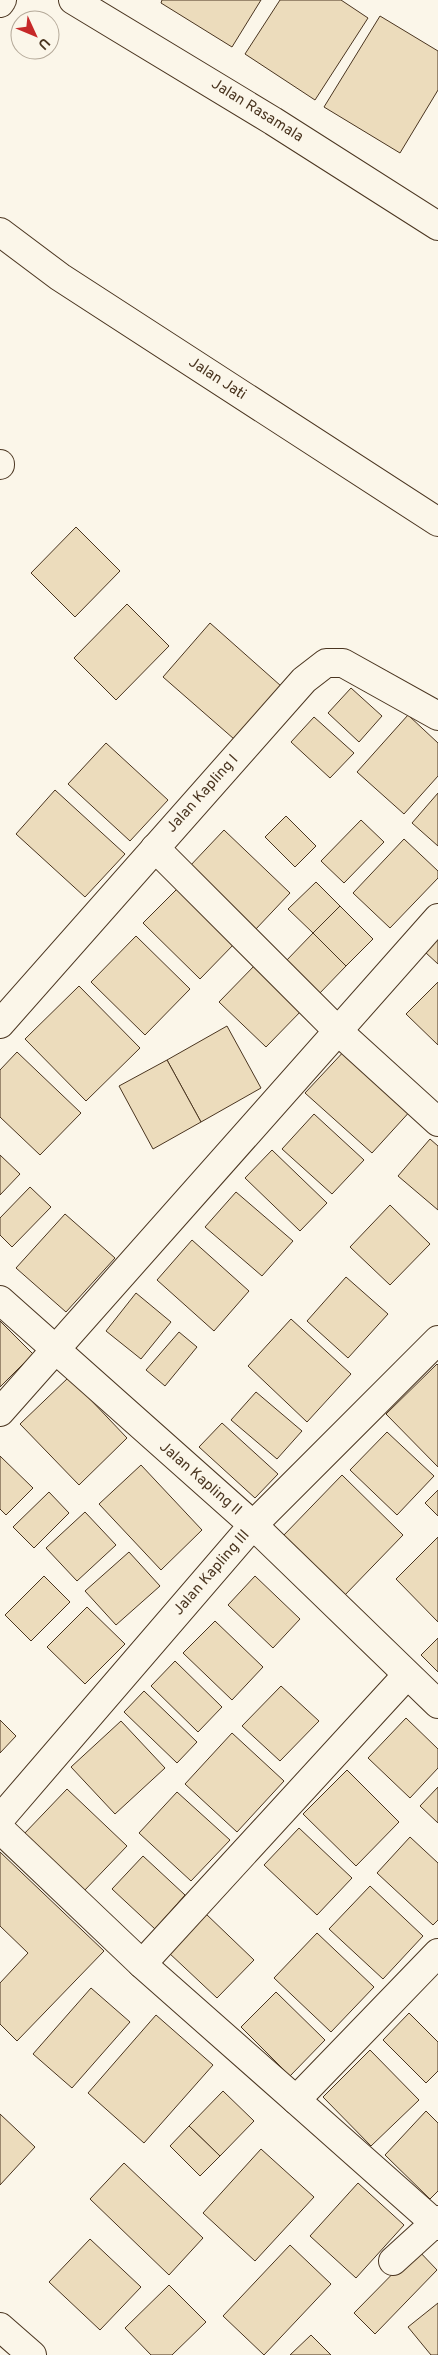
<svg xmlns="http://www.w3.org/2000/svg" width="438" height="2355" font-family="Overpass,sans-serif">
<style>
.building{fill:#ecdcbc;stroke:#4a3520}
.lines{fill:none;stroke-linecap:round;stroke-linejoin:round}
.minor-casing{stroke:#4a3520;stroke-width:30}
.minor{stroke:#fbf6e9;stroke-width:28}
.labels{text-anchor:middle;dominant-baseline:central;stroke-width:4;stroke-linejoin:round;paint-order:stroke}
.street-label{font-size:15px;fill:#4a3520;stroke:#fbf6e9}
</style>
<rect width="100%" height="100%" fill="#fbf6e9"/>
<g class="building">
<polygon points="162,0 261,0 232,47 161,3"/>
<polygon points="280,0 341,0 368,18 315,100 245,54"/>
<polygon points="380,16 438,51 438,90 400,153 324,107"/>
<polygon points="76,527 120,571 75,617 31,573"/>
<polygon points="127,604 169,646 116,700 74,658"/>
<polygon points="210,623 281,686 234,739 163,677"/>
<polygon points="351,688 382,716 359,742 328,713"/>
<polygon points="408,715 438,743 438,776 404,814 357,772"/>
<polygon points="314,717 354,753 330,778 291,742"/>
<polygon points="106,743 168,800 130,841 68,784"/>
<polygon points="55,790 125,854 85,897 16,834"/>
<polygon points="438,793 438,846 412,823"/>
<polygon points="286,816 316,846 295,867 265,837"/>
<polygon points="361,820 384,842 344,883 321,861"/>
<polygon points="224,830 290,893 255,930 189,867"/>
<polygon points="404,839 438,871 438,878 390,928 353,893"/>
<polygon points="316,882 340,906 313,933 288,909"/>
<polygon points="180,886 236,942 200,979 143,923"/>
<polygon points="340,906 373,939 346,966 313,933"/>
<polygon points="313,933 346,966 318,995 285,962"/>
<polygon points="136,936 190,989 145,1035 91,982"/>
<polygon points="438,938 438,964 425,952"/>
<polygon points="257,963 304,1008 266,1047 219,1002"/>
<polygon points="438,982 438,1045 406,1014"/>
<polygon points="79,986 140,1048 86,1101 25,1039"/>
<polygon points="227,1026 261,1088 201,1122 167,1060"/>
<polygon points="347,1048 413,1108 372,1153 305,1093"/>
<polygon points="17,1052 81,1113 40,1155 0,1117 0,1070"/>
<polygon points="167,1060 201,1122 153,1149 119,1086"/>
<polygon points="314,1114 364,1160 332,1194 282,1149"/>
<polygon points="430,1139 438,1146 438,1210 398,1176"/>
<polygon points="272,1150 327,1203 300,1231 245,1178"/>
<polygon points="0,1155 20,1174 0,1195"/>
<polygon points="30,1187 51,1207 12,1247 0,1235 0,1218"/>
<polygon points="236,1192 293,1241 262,1276 205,1227"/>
<polygon points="390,1205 430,1244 390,1285 350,1247"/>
<polygon points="65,1214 115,1258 66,1312 16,1268"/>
<polygon points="192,1240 249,1291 214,1331 157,1280"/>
<polygon points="346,1277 388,1314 348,1358 307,1321"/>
<polygon points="136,1293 171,1322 141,1359 106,1331"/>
<polygon points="291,1319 351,1374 307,1422 248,1366"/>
<polygon points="0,1321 33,1354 0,1387"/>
<polygon points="179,1332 197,1347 165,1386 146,1370"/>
<polygon points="437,1364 438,1365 438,1467 386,1414"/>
<polygon points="69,1377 127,1438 79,1485 20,1424"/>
<polygon points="256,1392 302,1431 277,1459 231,1420"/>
<polygon points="222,1423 278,1474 255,1498 199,1447"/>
<polygon points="387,1432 434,1476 397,1515 350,1470"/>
<polygon points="0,1456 33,1488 6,1515 0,1509"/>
<polygon points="141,1465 202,1530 161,1570 99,1504"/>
<polygon points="342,1475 403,1535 343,1597 282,1537"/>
<polygon points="438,1490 438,1516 425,1503"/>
<polygon points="49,1492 69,1513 34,1548 13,1527"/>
<polygon points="85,1512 116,1545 77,1581 46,1548"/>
<polygon points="438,1537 438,1622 396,1579"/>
<polygon points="129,1552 160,1586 116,1625 85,1591"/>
<polygon points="44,1576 70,1602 31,1641 5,1615"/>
<polygon points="255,1576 300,1619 273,1648 228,1605"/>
<polygon points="87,1607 125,1644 85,1684 47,1647"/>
<polygon points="215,1621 263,1667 232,1700 183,1653"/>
<polygon points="438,1638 438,1672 421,1655"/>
<polygon points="175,1661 222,1707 198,1732 151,1686"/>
<polygon points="281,1686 319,1721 280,1761 242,1726"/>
<polygon points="144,1691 197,1742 177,1763 124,1712"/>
<polygon points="406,1718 438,1749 438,1768 410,1798 368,1758"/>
<polygon points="0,1720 16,1736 0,1753"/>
<polygon points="121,1721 165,1768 115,1814 71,1767"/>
<polygon points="232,1733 284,1781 237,1832 185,1784"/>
<polygon points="347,1770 399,1822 356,1866 303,1814"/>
<polygon points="438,1787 438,1823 420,1806"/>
<polygon points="67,1789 127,1846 83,1892 23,1835"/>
<polygon points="177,1792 230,1840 191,1881 139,1833"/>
<polygon points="299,1828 352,1878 317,1915 264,1865"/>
<polygon points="410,1837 438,1863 438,1920 433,1925 377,1873"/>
<polygon points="0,1852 104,1951 17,2041 0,2024 0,1983 28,1953 0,1926"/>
<polygon points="143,1856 185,1895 155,1929 112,1889"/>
<polygon points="370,1886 423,1936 383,1979 329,1929"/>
<polygon points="205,1913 254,1960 217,1998 168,1952"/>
<polygon points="317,1933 374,1987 331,2032 274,1978"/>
<polygon points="91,1988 130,2022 72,2088 33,2054"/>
<polygon points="276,1992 325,2040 290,2076 241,2027"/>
<polygon points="409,2013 438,2042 438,2071 426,2083 383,2040"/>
<polygon points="156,2015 213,2065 144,2143 88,2093"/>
<polygon points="370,2050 419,2100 371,2146 323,2097"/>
<polygon points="223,2091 254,2121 220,2156 189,2126"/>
<polygon points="426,2111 438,2123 438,2191 430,2199 385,2155"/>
<polygon points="0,2114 35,2147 0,2185"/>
<polygon points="189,2126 220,2156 200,2176 170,2146"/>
<polygon points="261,2149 314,2197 255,2261 203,2213"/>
<polygon points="124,2163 203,2238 169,2275 90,2199"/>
<polygon points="358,2183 404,2225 356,2278 310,2236"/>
<polygon points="90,2239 141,2287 100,2330 49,2282"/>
<polygon points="290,2245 331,2284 264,2355 223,2316"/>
<polygon points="417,2249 437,2270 375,2334 354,2313"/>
<polygon points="169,2285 206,2322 172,2355 151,2355 125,2328"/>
<polygon points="438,2303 438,2355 431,2355 408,2327"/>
<polygon points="311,2335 331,2355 290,2355"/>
</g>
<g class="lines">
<g class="minor-casing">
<g id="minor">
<polyline points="73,0 273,121 438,226"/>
<polyline points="0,3 2,0"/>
<polyline points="0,232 60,277 438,522"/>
<polyline points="0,464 0,465"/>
<polyline points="155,848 338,1031 438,1122"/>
<polyline points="0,1024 304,680 326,663 343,663 438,716"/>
<polyline points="0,1300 253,1525 438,1704"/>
<polyline points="0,1412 438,918"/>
<polyline points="0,1819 253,1525 438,1340"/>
<polyline points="0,1829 142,1964 296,2100 438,1953"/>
<polyline points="142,1964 407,1675"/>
<polyline points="296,2100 438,2226"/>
<polyline points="393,2261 438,2220"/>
<polyline points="0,2327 32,2355"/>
</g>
</g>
<use href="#minor" class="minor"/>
</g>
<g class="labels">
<g class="street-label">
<text transform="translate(257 111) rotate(32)">Jalan Rasamala</text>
<text transform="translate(217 379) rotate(33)">Jalan Jati</text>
<text transform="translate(203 794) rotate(-48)">Jalan Kapling I</text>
<text transform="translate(200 1479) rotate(41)">Jalan Kapling II</text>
<text transform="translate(212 1573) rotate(-49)">Jalan Kapling III</text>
</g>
</g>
<g transform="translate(35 35) rotate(134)"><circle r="24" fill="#fbf6e9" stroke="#b4a999"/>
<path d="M0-4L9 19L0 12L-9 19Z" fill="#c62828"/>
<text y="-8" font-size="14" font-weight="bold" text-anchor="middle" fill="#4a3520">U</text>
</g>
</svg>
